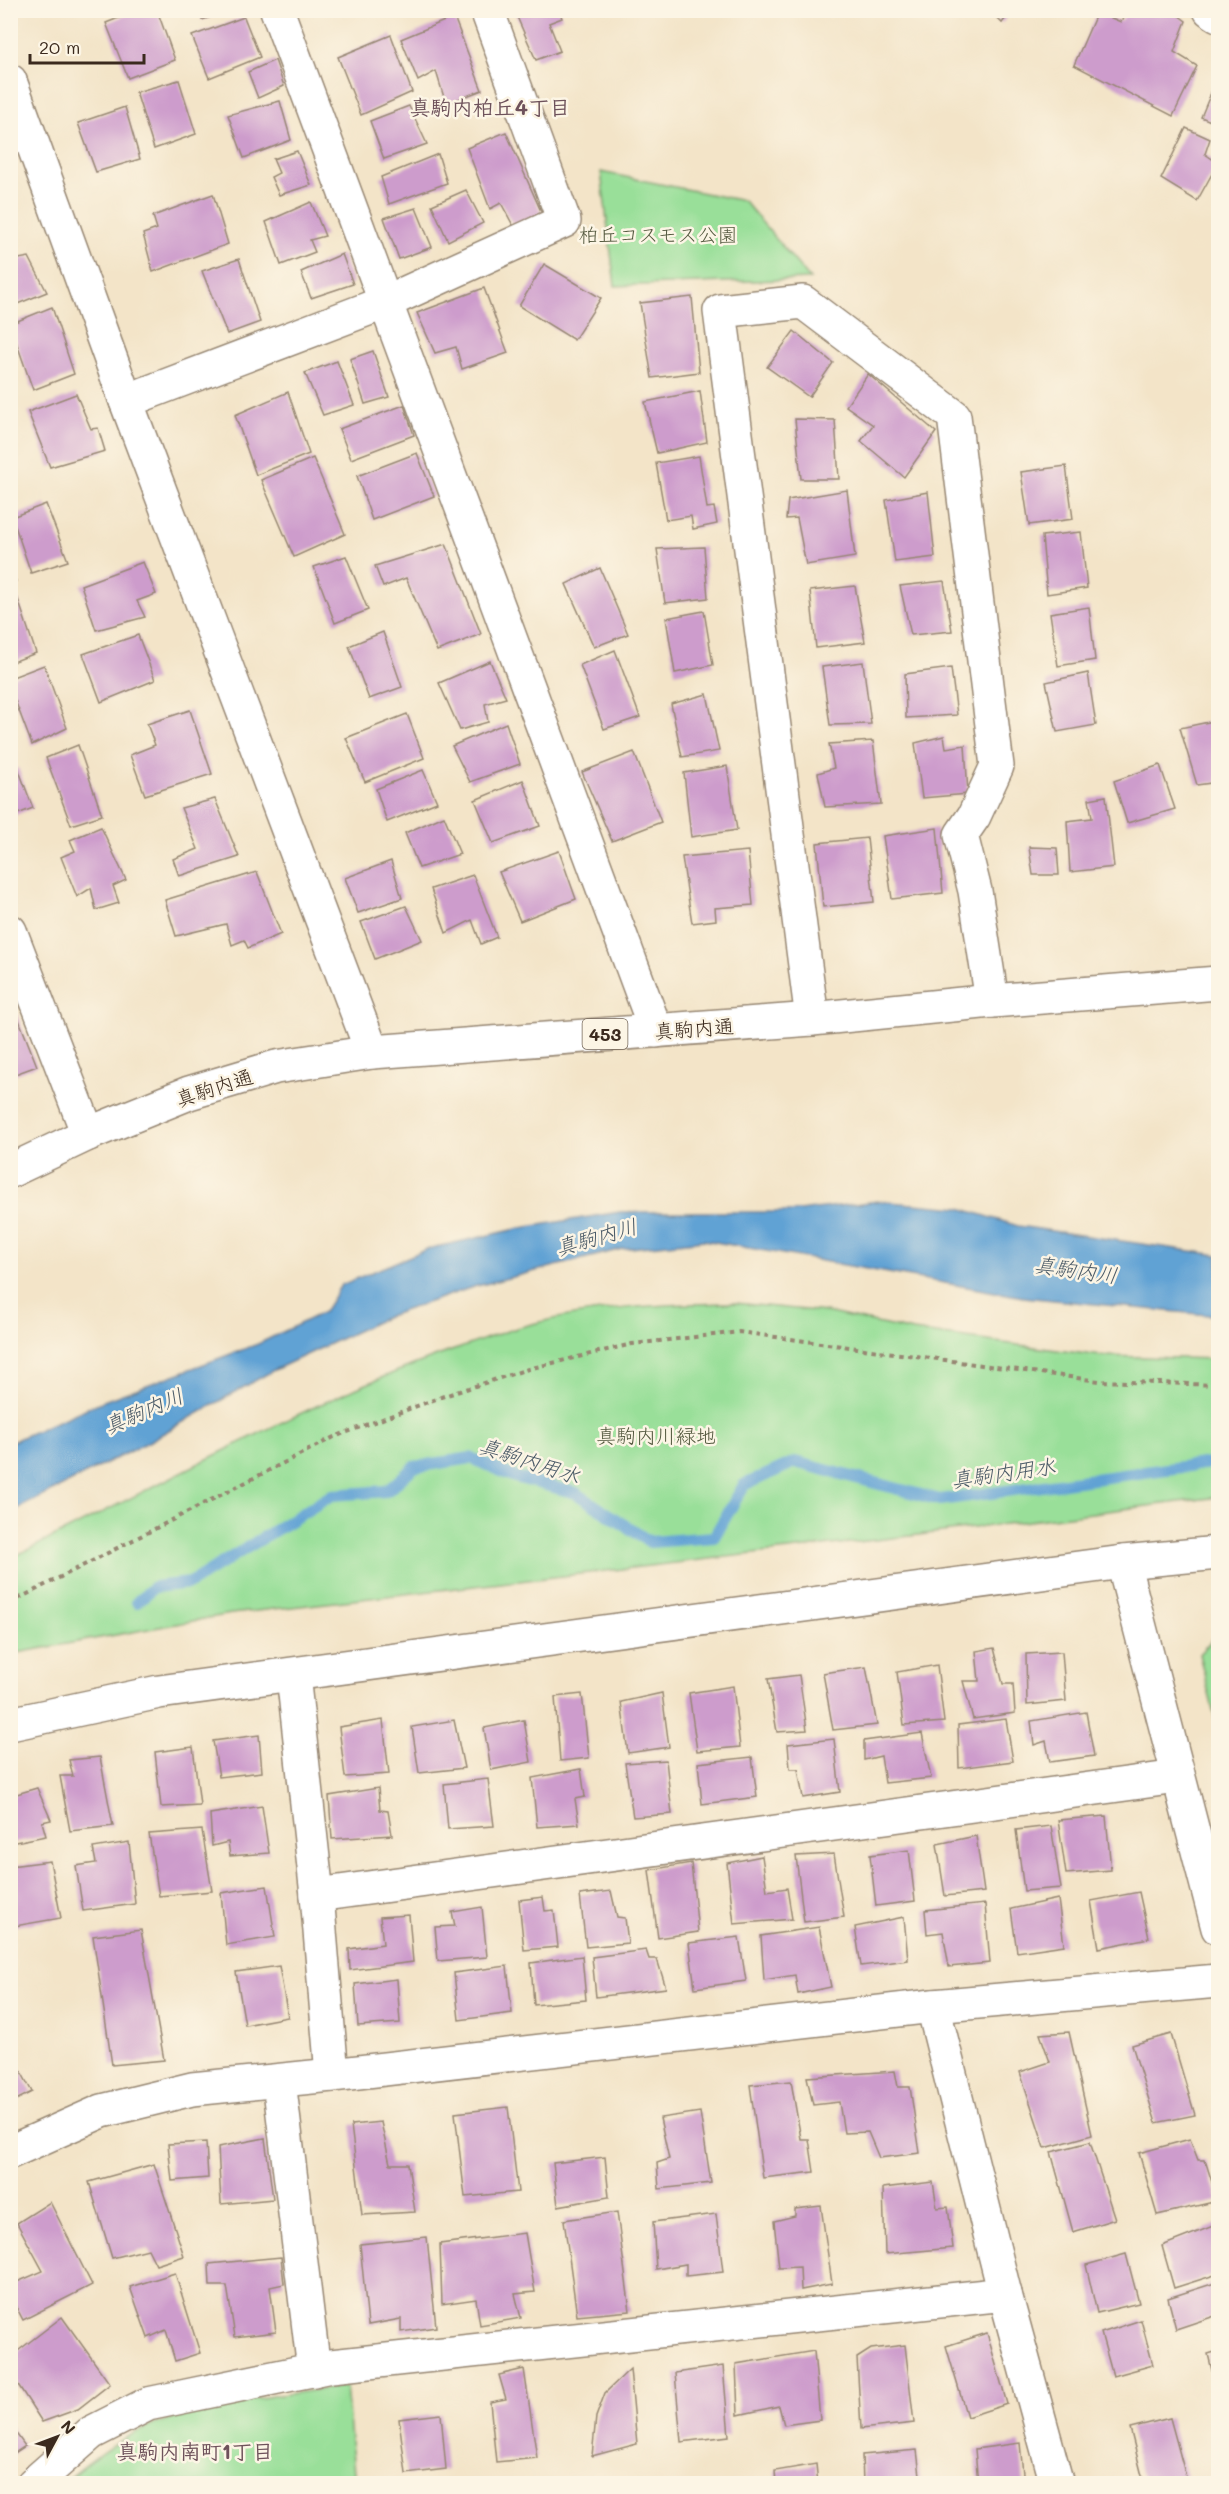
<svg xmlns="http://www.w3.org/2000/svg" width="1229" height="2494" font-family="Mali,'Klee One',sans-serif">
<style>
.green{fill:#99df99;stroke:#6a845c;stroke-width:1.5}
.water{fill:#61a2d4;stroke:#4e6679;stroke-width:1.5}
.lines{fill:none;stroke-linecap:round;stroke-linejoin:round}
.stream{stroke:#61a2d4;stroke-width:12}
.building{fill:#cd9ccc}
.minor-casing{stroke:#978773;stroke-width:36}
.highway-casing{stroke:#978773;stroke-width:36}
.path{stroke:#978773;stroke-width:4;stroke-dasharray:4.5 4.5;stroke-linecap:butt}
.minor{stroke:#fff;stroke-width:33}
.highway{stroke:#fff;stroke-width:33}
.labels{text-anchor:middle;dominant-baseline:central;stroke-width:5;stroke-linejoin:round;paint-order:stroke}
.shield{fill:#fcf5e5;stroke:#75675a;stroke-width:1.5}
.shield-label{font-size:18px;font-weight:bold;fill:#3b2a1e}
.park-label{font-size:20px;fill:#52573d;stroke:#fcf5e5}
.street-label{font-size:20px;fill:#3b2a1e;stroke:#fcf5e5}
.neighbourhood-label{font-size:21px;font-weight:bold;fill:#6e525b;stroke:#fcf5e5}
.water-label{font-size:21px;font-style:italic;fill:#4a5a67;stroke:#fcf5e5}
</style>
<rect width="100%" height="100%" fill="#fcf5e5"/>
<filter id="ink" filterUnits="userSpaceOnUse"><feTurbulence type="fractalNoise" baseFrequency=".0167" numOctaves="2"/><feDisplacementMap in="SourceGraphic" scale="12" xChannelSelector="R" yChannelSelector="G"/><feConvolveMatrix kernelMatrix="1 2 1 2 8 2 1 2 1" color-interpolation-filters="sRGB"/></filter>
<filter id="wash" filterUnits="userSpaceOnUse"><feTurbulence type="fractalNoise" baseFrequency=".008" numOctaves="4" result="noise"/><feDisplacementMap in="SourceGraphic" scale="24" xChannelSelector="R" yChannelSelector="G"/><feGaussianBlur stdDeviation="1.35" result="paint"/><feColorMatrix in="noise" values="0 0 0 0 0 0 0 0 0 0 0 0 0 0 0 0 0 1.4 0 .05"/><feComposite in="paint" operator="in"/></filter>
<g filter="url(#wash)">
<rect width="100%" height="100%" fill="#f3e4c8"/>
<g class="green">
<polygon points="601,172 744,201 810,279 615,286"/>
<path d="M735,1303L826,1312L913,1331L1102,1356L1218,1359V1497L910,1536L231,1614L11,1654V1558C158,1487 300,1404 454,1350C479,1342 503,1331 528,1325C595,1307 665,1304 735,1303Z"/>
<polygon points="1215,1637 1218,1637 1218,1729 1199,1654"/>
<path d="M346,2386L355,2483L62,2484C87,2464 112,2443 141,2430C205,2401 277,2396 346,2386Z"/>
</g>
<polygon class="water" points="878,1201 960,1208 1018,1226 1218,1255 1218,1316 1023,1297 704,1240 622,1249 473,1287 391,1315 272,1371 148,1442 11,1512 11,1442 101,1402 258,1344 324,1312 341,1285 427,1249 521,1228 620,1212 791,1212"/>
<g class="lines">
<polyline class="stream" points="137,1602 154,1587 190,1583 332,1495 387,1491 414,1467 471,1458 515,1477 576,1493 650,1542 714,1537 744,1485 795,1462 940,1500 1218,1462"/>
</g>
<g id="blocks">
<g class="building">
<polygon points="139,10 157,10 175,60 128,78 106,23"/>
<polygon points="199,10 229,10 229,11 202,20"/>
<polygon points="514,10 559,10 562,18 549,23 560,51 536,60"/>
<polygon points="989,10 1012,10 1002,23"/>
<polygon points="1128,10 1171,10 1186,21 1174,52 1197,66 1173,116 1074,65 1097,12 1121,22"/>
<polygon points="244,17 260,57 209,78 192,36"/>
<polygon points="454,17 482,90 446,104 436,71 418,81 401,39"/>
<polygon points="391,35 412,92 361,115 338,57"/>
<polygon points="275,60 284,86 258,98 248,72"/>
<polygon points="1218,76 1218,124 1201,117"/>
<polygon points="179,80 196,134 154,149 136,92"/>
<polygon points="280,101 291,140 244,158 228,115"/>
<polygon points="409,106 427,144 384,159 370,121"/>
<polygon points="125,107 140,159 96,172 78,123"/>
<polygon points="1186,128 1210,139 1205,154 1218,163 1197,201 1161,179"/>
<polygon points="506,132 543,216 515,229 501,203 490,209 467,148"/>
<polygon points="297,151 311,185 279,195 271,177 279,173 273,159"/>
<polygon points="438,154 447,183 389,204 381,177"/>
<polygon points="466,190 483,223 448,241 432,205"/>
<polygon points="213,194 228,244 153,272 143,234 157,229 153,216"/>
<polygon points="311,202 325,236 310,240 315,252 281,265 266,222"/>
<polygon points="416,208 432,247 399,259 384,218"/>
<polygon points="10,238 19,259 29,257 47,292 10,307"/>
<polygon points="342,254 353,284 311,298 301,272"/>
<polygon points="239,259 260,322 227,334 202,271"/>
<polygon points="544,264 601,298 574,340 519,306"/>
<polygon points="484,288 508,353 462,369 456,347 435,353 417,313"/>
<polygon points="692,297 699,372 652,378 640,303"/>
<polygon points="52,307 74,374 33,390 10,324"/>
<polygon points="794,331 833,363 809,397 767,367"/>
<polygon points="373,351 389,397 365,404 350,359"/>
<polygon points="337,361 354,405 323,415 305,373"/>
<polygon points="868,374 936,432 904,477 861,441 873,425 846,406"/>
<polygon points="700,391 707,442 657,453 645,402"/>
<polygon points="288,392 309,454 256,475 235,415"/>
<polygon points="76,394 91,429 98,428 105,451 50,467 28,412"/>
<polygon points="404,405 414,435 351,459 339,429"/>
<polygon points="795,419 835,420 839,479 801,479"/>
<polygon points="417,453 434,496 372,520 357,476"/>
<polygon points="699,456 707,508 714,507 717,524 693,529 691,516 666,520 656,463"/>
<polygon points="313,458 345,534 294,557 261,480"/>
<polygon points="1066,466 1073,519 1029,525 1021,472"/>
<polygon points="847,490 855,557 806,565 797,518 786,519 788,500"/>
<polygon points="928,492 935,557 895,562 886,500"/>
<polygon points="46,504 68,561 31,573 12,517"/>
<polygon points="1081,532 1087,588 1047,594 1042,536"/>
<polygon points="446,544 481,634 437,651 406,578 383,587 375,566"/>
<polygon points="704,547 708,598 665,603 657,549"/>
<polygon points="346,556 368,610 335,623 314,567"/>
<polygon points="143,562 156,594 137,601 145,617 96,630 81,585"/>
<polygon points="10,568 16,581 10,583"/>
<polygon points="600,568 628,634 594,647 566,584"/>
<polygon points="944,581 952,631 911,635 900,586"/>
<polygon points="855,586 865,642 816,648 810,591"/>
<polygon points="18,599 36,653 10,663 10,602"/>
<polygon points="1089,607 1095,660 1058,666 1050,613"/>
<polygon points="704,611 713,665 675,673 666,618"/>
<polygon points="383,632 402,687 369,699 349,646"/>
<polygon points="138,635 155,680 101,702 83,654"/>
<polygon points="615,650 640,717 604,729 580,665"/>
<polygon points="490,661 506,698 485,704 488,722 460,730 439,683"/>
<polygon points="863,662 871,724 830,725 822,667"/>
<polygon points="44,665 67,728 32,745 10,687 10,678"/>
<polygon points="951,668 957,715 906,718 905,674"/>
<polygon points="1088,673 1096,725 1057,732 1046,682"/>
<polygon points="707,694 719,751 682,757 671,704"/>
<polygon points="190,710 212,774 145,795 130,755 155,745 147,724"/>
<polygon points="407,714 424,758 365,782 346,738"/>
<polygon points="1218,720 1218,782 1197,785 1180,728"/>
<polygon points="506,723 520,764 470,782 452,746"/>
<polygon points="944,736 946,748 965,745 968,794 922,798 915,743"/>
<polygon points="10,741 17,755 10,758"/>
<polygon points="873,741 881,804 825,807 818,773 834,768 829,744"/>
<polygon points="78,745 102,815 71,825 46,758"/>
<polygon points="634,752 661,822 612,841 582,772"/>
<polygon points="1160,765 1175,809 1127,823 1114,781"/>
<polygon points="727,766 737,830 691,837 684,773"/>
<polygon points="18,768 33,808 10,817 10,771"/>
<polygon points="423,770 437,802 387,822 376,789"/>
<polygon points="523,780 540,826 493,843 475,800"/>
<polygon points="1106,796 1114,867 1070,872 1067,821 1092,818 1089,799"/>
<polygon points="215,799 239,857 179,876 173,859 198,849 181,808"/>
<polygon points="444,816 460,854 419,868 405,833"/>
<polygon points="101,827 126,880 113,886 119,903 96,910 91,888 77,897 61,857 75,851 70,840"/>
<polygon points="937,828 943,893 892,899 883,836"/>
<polygon points="867,838 874,902 823,907 817,843"/>
<polygon points="1029,847 1057,848 1059,875 1033,875"/>
<polygon points="559,851 576,899 520,921 499,872"/>
<polygon points="748,851 753,905 715,908 716,920 692,923 682,857"/>
<polygon points="391,861 402,898 358,913 345,878"/>
<polygon points="257,872 281,934 248,948 244,940 232,945 226,924 176,936 165,900"/>
<polygon points="473,875 497,937 481,944 472,920 446,933 431,889"/>
<polygon points="406,906 422,940 375,959 361,922"/>
<polygon points="10,997 37,1066 10,1076"/>
<polygon points="994,1648 1003,1684 1013,1684 1015,1713 973,1719 963,1681 979,1681 976,1651"/>
<polygon points="1062,1652 1066,1701 1027,1705 1026,1654"/>
<polygon points="937,1665 944,1722 904,1725 897,1672"/>
<polygon points="866,1667 877,1725 833,1730 823,1673"/>
<polygon points="799,1675 807,1730 777,1732 768,1679"/>
<polygon points="733,1686 740,1747 697,1751 689,1693"/>
<polygon points="662,1693 669,1747 628,1753 621,1702"/>
<polygon points="582,1694 589,1758 560,1761 555,1697"/>
<polygon points="1086,1712 1094,1756 1050,1762 1046,1741 1034,1745 1031,1721"/>
<polygon points="1006,1719 1013,1761 959,1768 958,1725"/>
<polygon points="383,1720 389,1774 345,1777 339,1727"/>
<polygon points="454,1720 464,1768 419,1773 412,1727"/>
<polygon points="524,1720 531,1762 491,1770 484,1728"/>
<polygon points="922,1733 931,1778 885,1783 881,1756 864,1760 864,1741"/>
<polygon points="259,1735 262,1772 219,1777 213,1741"/>
<polygon points="834,1739 840,1792 803,1798 798,1769 790,1769 788,1744"/>
<polygon points="193,1747 200,1805 161,1807 155,1752"/>
<polygon points="100,1757 113,1826 70,1831 60,1776 73,1776 69,1760"/>
<polygon points="752,1757 757,1797 702,1804 698,1763"/>
<polygon points="666,1760 672,1814 633,1817 625,1763"/>
<polygon points="581,1769 585,1797 575,1799 579,1824 537,1827 532,1778"/>
<polygon points="488,1779 494,1826 448,1829 444,1784"/>
<polygon points="37,1788 51,1820 42,1822 46,1836 10,1843 10,1796"/>
<polygon points="378,1788 380,1810 388,1811 392,1835 332,1839 329,1796"/>
<polygon points="262,1806 269,1853 230,1856 228,1842 212,1846 210,1814"/>
<polygon points="1106,1816 1111,1870 1066,1874 1058,1820"/>
<polygon points="1051,1826 1061,1888 1024,1891 1016,1830"/>
<polygon points="202,1830 212,1891 159,1896 149,1834"/>
<polygon points="976,1836 984,1892 945,1896 937,1844"/>
<polygon points="129,1842 135,1904 83,1911 76,1866 96,1863 93,1848"/>
<polygon points="909,1850 915,1901 876,1906 870,1855"/>
<polygon points="834,1854 844,1917 804,1922 796,1856"/>
<polygon points="762,1856 767,1891 787,1888 792,1919 734,1924 727,1863"/>
<polygon points="50,1861 61,1918 15,1926 10,1904 10,1866"/>
<polygon points="691,1863 698,1932 658,1938 649,1870"/>
<polygon points="267,1886 275,1937 226,1945 221,1893"/>
<polygon points="611,1891 617,1917 625,1918 628,1943 586,1947 580,1895"/>
<polygon points="1139,1892 1149,1938 1099,1948 1091,1901"/>
<polygon points="543,1897 545,1911 554,1910 558,1947 524,1950 519,1900"/>
<polygon points="1058,1899 1064,1945 1017,1952 1011,1909"/>
<polygon points="985,1904 990,1963 949,1967 943,1932 927,1934 925,1910"/>
<polygon points="482,1907 487,1957 438,1961 435,1927 455,1926 452,1912"/>
<polygon points="409,1915 413,1962 350,1970 349,1949 383,1944 380,1917"/>
<polygon points="904,1917 908,1960 861,1966 855,1927"/>
<polygon points="819,1927 831,1987 798,1994 795,1975 764,1980 761,1936"/>
<polygon points="141,1930 164,2060 112,2065 93,1936"/>
<polygon points="739,1937 746,1981 695,1988 689,1943"/>
<polygon points="646,1950 649,1959 657,1959 666,1988 596,1997 592,1957"/>
<polygon points="582,1956 586,2000 534,2005 531,1963"/>
<polygon points="279,1966 288,2017 245,2025 236,1972"/>
<polygon points="507,1966 512,2013 459,2020 454,1973"/>
<polygon points="397,1979 400,2023 358,2026 355,1984"/>
<polygon points="1069,2032 1092,2135 1045,2148 1020,2072 1050,2062 1040,2034"/>
<polygon points="1171,2034 1195,2115 1156,2123 1132,2045"/>
<polygon points="10,2051 32,2092 10,2103"/>
<polygon points="895,2071 898,2087 910,2087 920,2153 879,2158 868,2132 844,2133 839,2102 813,2105 807,2077"/>
<polygon points="791,2081 801,2139 809,2139 814,2172 763,2178 750,2085"/>
<polygon points="508,2107 518,2192 465,2197 455,2113"/>
<polygon points="700,2112 711,2183 659,2189 657,2163 669,2159 660,2118"/>
<polygon points="381,2122 390,2164 408,2164 415,2212 362,2215 351,2125"/>
<polygon points="265,2138 273,2199 221,2204 218,2147"/>
<polygon points="1190,2139 1198,2160 1205,2160 1218,2201 1157,2215 1139,2153"/>
<polygon points="206,2142 208,2178 172,2181 168,2144"/>
<polygon points="1090,2142 1115,2219 1073,2232 1051,2152"/>
<polygon points="605,2157 609,2197 558,2206 553,2163"/>
<polygon points="154,2164 184,2256 156,2265 148,2249 112,2258 89,2182"/>
<polygon points="933,2182 937,2208 948,2207 953,2248 885,2254 883,2188"/>
<polygon points="50,2202 92,2285 23,2320 10,2295 10,2285 43,2271 17,2223"/>
<polygon points="821,2206 832,2284 801,2290 800,2267 779,2268 774,2221 795,2216 795,2209"/>
<polygon points="617,2212 630,2311 577,2316 564,2220"/>
<polygon points="716,2214 723,2272 686,2276 686,2264 656,2269 653,2222"/>
<polygon points="1218,2224 1218,2274 1174,2288 1162,2246"/>
<polygon points="525,2233 535,2292 515,2294 521,2318 480,2325 476,2299 442,2304 440,2244"/>
<polygon points="427,2237 436,2327 401,2332 401,2319 368,2325 360,2244"/>
<polygon points="1126,2254 1139,2303 1097,2313 1086,2265"/>
<polygon points="281,2257 284,2284 270,2287 276,2332 235,2337 227,2286 210,2286 209,2264"/>
<polygon points="175,2273 200,2353 175,2361 166,2330 148,2338 130,2287"/>
<polygon points="1218,2282 1218,2315 1176,2329 1168,2298"/>
<polygon points="62,2317 110,2384 78,2409 42,2422 10,2372 10,2357"/>
<polygon points="1141,2320 1153,2365 1113,2376 1101,2333"/>
<polygon points="987,2333 1007,2404 967,2417 946,2346"/>
<polygon points="905,2345 914,2423 861,2429 857,2358 871,2349"/>
<polygon points="814,2351 820,2420 784,2425 779,2406 738,2415 736,2364"/>
<polygon points="1218,2351 1218,2395 1208,2354"/>
<polygon points="723,2366 729,2436 681,2442 675,2373"/>
<polygon points="524,2369 537,2458 496,2462 490,2402 506,2399 499,2375"/>
<polygon points="630,2369 637,2444 592,2456 596,2417 605,2393"/>
<polygon points="441,2414 446,2469 406,2474 399,2419"/>
<polygon points="1170,2418 1188,2484 1144,2484 1130,2428"/>
<polygon points="10,2425 25,2446 10,2456"/>
<polygon points="1020,2443 1024,2484 978,2484 975,2449"/>
<polygon points="917,2450 921,2484 863,2484 862,2455"/>
<polygon points="816,2464 818,2484 776,2484 775,2471"/>
</g>
</g>
</g>
<g filter="url(#ink)">
<use href="#blocks" fill-opacity="0" stroke="#978773" stroke-width="1.5"/>
<g class="lines">
<g class="minor-casing">
<g id="minor">
<polyline points="277,10 656,1031"/>
<polyline points="1210,10 1218,15"/>
<polyline points="10,81 126,401 372,1052"/>
<polyline points="126,401 386,302 564,221 487,10"/>
<polyline points="10,931 88,1134"/>
<polyline points="812,1019 720,311 803,302 954,416 997,766 974,816 961,835 975,891 992,1001"/>
<polyline points="1123,1562 1218,1928"/>
<polyline points="293,1675 317,1895 332,2075"/>
<polyline points="10,1724 159,1692 1123,1562 1218,1553"/>
<polyline points="317,1895 1177,1777"/>
<polyline points="933,2006 1005,2294 1057,2484"/>
<polyline points="279,2081 314,2370"/>
<polyline points="10,2152 102,2111 192,2089 332,2075 933,2006 1218,1981"/>
<polyline points="33,2484 91,2433 148,2404 331,2366 1005,2294"/>
</g>
</g>
<g class="highway-casing">
<polyline id="highway" points="10,1171 88,1134 189,1093 276,1067 372,1052 812,1019 992,1001 1218,983"/>
</g>
<polyline class="path" points="10,1603 334,1437 441,1397 528,1369 632,1344 739,1332 1099,1381 1218,1385"/>
<use href="#minor" class="minor"/>
<use href="#highway" class="highway"/>
</g>
</g>
<g class="labels">
<rect class="shield" x="582.5" y="1019" width="45" height="30" rx="4.5"/>
<g class="shield-label">
<text x="605" y="1034">453</text>
</g>
<g class="park-label">
<text x="658" y="234">柏丘コスモス公園</text>
<text x="656" y="1435">真駒内川緑地</text>
</g>
<g class="street-label">
<text transform="translate(694 1028) rotate(-4)">真駒内通</text>
<text transform="translate(214 1087) rotate(-18)">真駒内通</text>
</g>
<g class="neighbourhood-label">
<text x="490" y="106">真駒内柏丘4丁目</text>
<text x="195" y="2450">真駒内南町1丁目</text>
</g>
<g class="water-label">
<text transform="translate(596 1236) rotate(-16)">真駒内川</text>
<text transform="translate(1076 1269) rotate(8)">真駒内川</text>
<text transform="translate(143 1410) rotate(-23)">真駒内川</text>
<text transform="translate(530 1460) rotate(18)">真駒内用水</text>
<text transform="translate(1003 1472) rotate(-8)">真駒内用水</text>
</g>
</g>
<rect width="1229" height="2494" fill="none" stroke="#fcf5e5" stroke-width="36"/>
<g transform="translate(57 2437) rotate(49)" stroke="#fcf5e5" stroke-width="4.5" paint-order="stroke">
<path d="M0-4.5L10 22L0 15L-10 22Z" fill="#3b2a1e"/>
<text y="-9" font-size="16" font-weight="bold" text-anchor="middle" fill="#3b2a1e">N</text>
</g>
<path d="M30 54v9h114v-9" fill="none" stroke="#3b2a1e" stroke-width="3"/>
<text x="39" y="54" font-size="18" fill="#3b2a1e" stroke="#fcf5e5" stroke-width="4.5" paint-order="stroke">20 m</text>
</svg>
